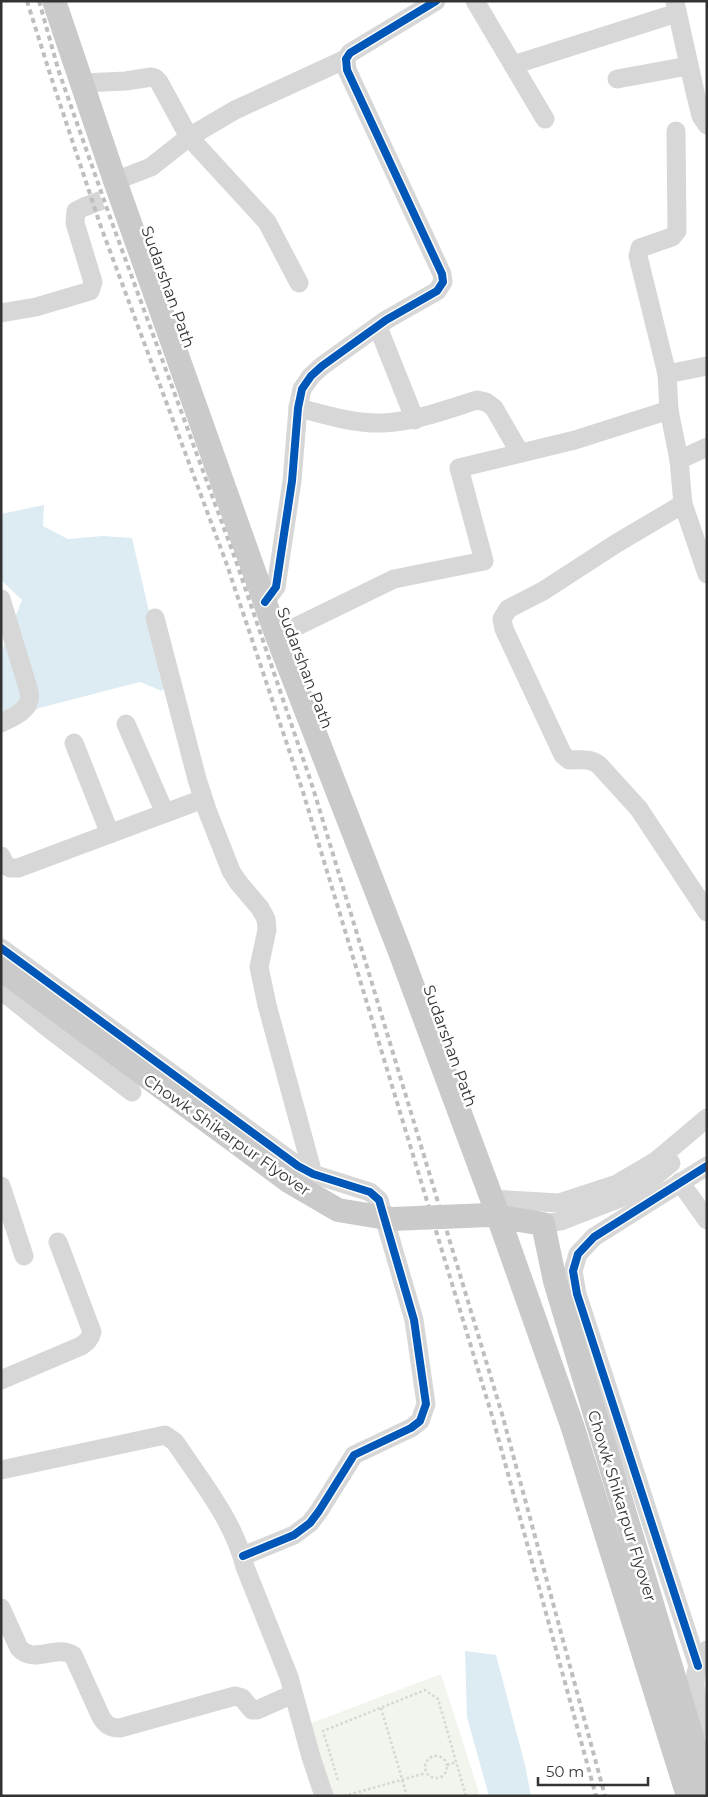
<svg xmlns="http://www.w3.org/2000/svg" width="708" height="1797" font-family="Montserrat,sans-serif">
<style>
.green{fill:#f1f5ed}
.water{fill:#ddebf3}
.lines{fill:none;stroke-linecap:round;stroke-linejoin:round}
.minor-tunnel{stroke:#d6d6d6;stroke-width:19;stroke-dasharray:19 9;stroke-linecap:butt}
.path{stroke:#d6d6d6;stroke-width:2.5;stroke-dasharray:2.5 2.5;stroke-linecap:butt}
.minor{stroke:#d7d7d7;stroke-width:19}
.major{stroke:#cacaca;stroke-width:24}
.rail{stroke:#bebebe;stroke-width:4;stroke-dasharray:5 4;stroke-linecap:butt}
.major-bridge{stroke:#cacaca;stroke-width:24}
.cycleway-casing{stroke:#fff;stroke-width:11}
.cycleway{stroke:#0057b8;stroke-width:8}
.labels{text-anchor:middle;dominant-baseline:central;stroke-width:5;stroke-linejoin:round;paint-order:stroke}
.street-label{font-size:16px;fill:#333;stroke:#fff}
</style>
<rect width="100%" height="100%" fill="#fff"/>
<polygon class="green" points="441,1674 480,1796 330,1796 309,1724"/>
<g class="water">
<polygon points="44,505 43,526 68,539 103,536 132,538 166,685 162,691 140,682 39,708 1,732 1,653 22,600 1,580 1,514"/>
<polygon points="465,1651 496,1655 525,1765 531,1796 489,1796 467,1717"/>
</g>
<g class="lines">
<polyline class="minor-tunnel" points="84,207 105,199"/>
<g class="path">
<polyline points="381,1708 407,1796"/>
<circle cx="436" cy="1767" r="11"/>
<polyline points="447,1765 456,1762"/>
<polyline points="338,1780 323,1731 425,1690 438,1699 466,1796"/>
<polyline points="344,1796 426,1773"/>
</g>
<g class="minor">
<polyline points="475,1 545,119"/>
<polyline points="675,2 695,92 701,116 707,125"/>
<polyline points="513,65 677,13"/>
<polyline points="617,79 688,66"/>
<polyline points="82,83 126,81 151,77 155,78 159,82 189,137 267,222 299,283"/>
<polyline points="115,181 151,167 189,137 235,110 346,59"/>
<polyline points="1,313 36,307 90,291 93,282 75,223 76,211 84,207"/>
<polyline points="378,327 415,420"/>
<polyline points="707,366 667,374 669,410 679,460 683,504 707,574"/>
<polyline points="667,374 638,256 640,248 672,237 677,231 676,131"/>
<path d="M298,408C324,414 353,424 381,423C414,422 445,410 477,400L486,402L494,408L520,453"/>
<polyline points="679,460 707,447"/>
<path d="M683,504L617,543L543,591L508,609L502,619L504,629L563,755L569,760C581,760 590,758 599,765L639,809L707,912"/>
<path d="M1,599L28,688C29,691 30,697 29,700C27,712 11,718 1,723"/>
<polyline points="265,602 276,587 292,481 298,408 302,389 311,376 322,366 386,320 437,291 443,282 442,274 347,70 346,59 350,53 436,1"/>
<polyline points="155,618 197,779 207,810 231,871 238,882 260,908 266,919 267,930 259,967 267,1005 313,1174"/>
<polyline points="277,636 394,579 484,561 459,468 575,440 669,410"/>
<polyline points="126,724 165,813"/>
<polyline points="74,743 110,834"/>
<polyline points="1,856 5,864 10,868 18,868 203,799"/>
<polyline points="1,948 298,1166 313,1174 370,1192 379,1200 414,1320 426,1404 420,1421 411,1428 354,1455 319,1511 310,1523 294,1535 243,1556"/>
<polyline points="1,990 52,1031 132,1092"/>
<polyline points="680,1182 707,1220"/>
<polyline points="1,1186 24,1256"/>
<polyline points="492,1199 559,1203 617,1184 656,1161 707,1118"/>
<polyline points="543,1224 561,1221 636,1192 671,1163"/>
<path d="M1,1380L81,1346C87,1342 90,1339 92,1332L58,1242"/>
<path d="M1,1470L165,1435L175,1442C201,1481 234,1521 245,1567L289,1677L311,1757L324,1796"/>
<path d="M1,1608L19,1648C34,1665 55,1644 73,1655L101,1717C106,1725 110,1728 120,1728L235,1696L242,1698L252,1710H257L293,1694"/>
<path d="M707,1650C686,1677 697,1699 707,1728"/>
<polyline points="698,1666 577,1294 573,1271 578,1254 594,1237 707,1166"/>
</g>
<polyline class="major" points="54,1 115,181 277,636 400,952 492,1199 572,1425 688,1796"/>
<g class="rail">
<polyline points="27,1 50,74 101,227 227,565 303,792 493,1419 596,1796"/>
<polyline points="39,1 59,72 111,220 236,561 313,788 502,1414 605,1796"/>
</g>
<polyline class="major-bridge" points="1,969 290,1182 338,1210 392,1219 489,1215 543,1224 555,1281 707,1787"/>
<g class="cycleway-casing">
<g id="cycleway">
<polyline points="265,602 276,587 292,481 298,408 302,389 311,376 322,366 386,320 437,291 443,282 442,274 347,70 346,59 350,53 436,1"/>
<polyline points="1,948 298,1166 313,1174 370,1192 379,1200 414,1320 426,1404 420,1421 411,1428 354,1455 319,1511 310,1523 294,1535 243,1556"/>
<polyline points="698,1666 577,1294 573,1271 578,1254 594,1237 707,1166"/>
</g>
</g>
<use href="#cycleway" class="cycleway"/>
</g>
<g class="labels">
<g class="street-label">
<text transform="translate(168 287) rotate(70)">Sudarshan Path</text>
<text transform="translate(305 668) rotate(69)">Sudarshan Path</text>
<text transform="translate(450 1046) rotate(70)">Sudarshan Path</text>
<text transform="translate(227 1135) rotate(35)">Chowk Shikarpur Flyover</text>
<text transform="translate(622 1506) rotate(73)">Chowk Shikarpur Flyover</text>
</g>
</g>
<rect width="708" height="1797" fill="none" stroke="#333333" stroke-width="5"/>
<path d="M538 1777v8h110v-8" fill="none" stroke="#333333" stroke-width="2.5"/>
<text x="546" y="1777" font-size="15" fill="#333333" stroke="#ffffff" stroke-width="4" paint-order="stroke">50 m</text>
</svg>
